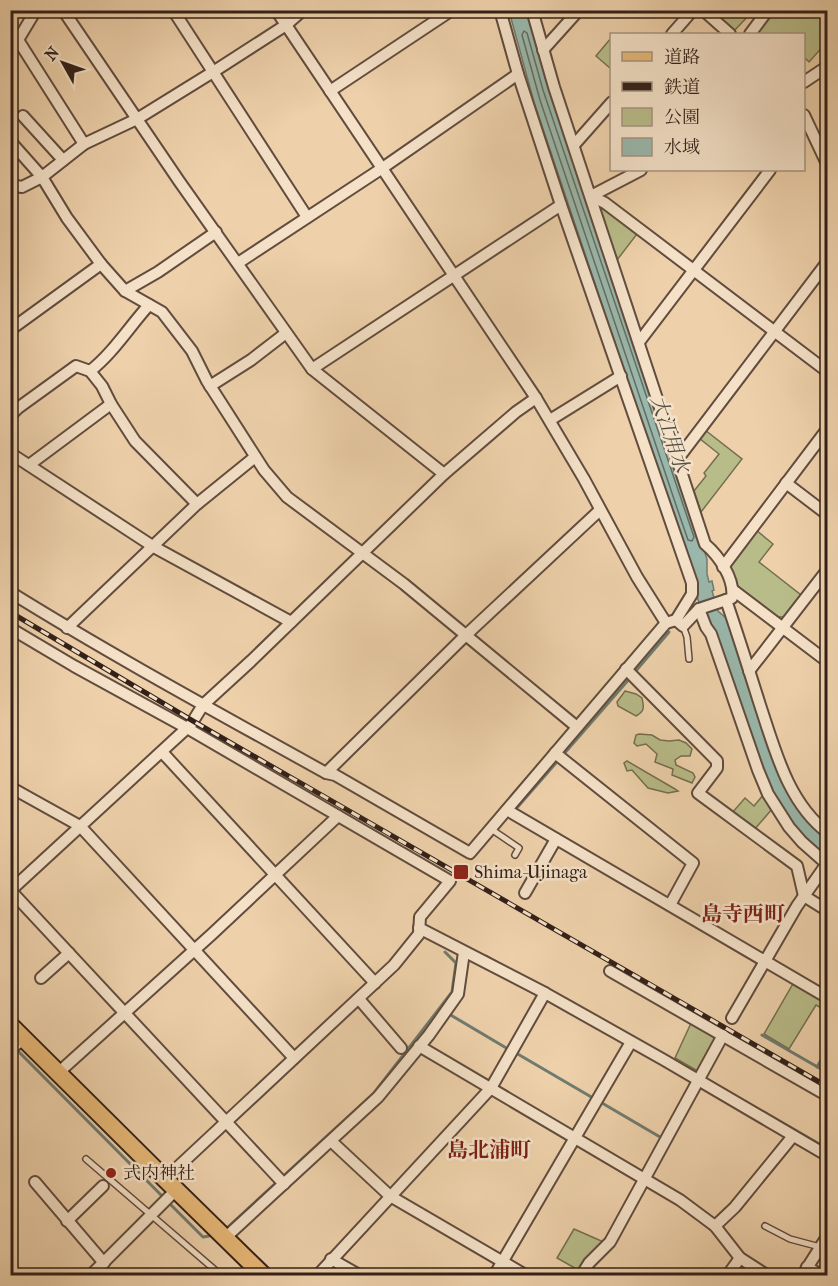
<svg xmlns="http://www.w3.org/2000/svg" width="838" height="1286" font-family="'IM FELL French Canon','Noto Serif JP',serif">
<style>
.green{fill:#b8bc89;stroke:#756e51;stroke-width:1.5}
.water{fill:#99b7aa;stroke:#707b70;stroke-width:1.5}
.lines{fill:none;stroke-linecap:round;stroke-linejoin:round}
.shore{stroke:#666c62;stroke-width:1.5}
.stream{stroke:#707b70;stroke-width:3}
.lane-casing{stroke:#614c3e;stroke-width:8}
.street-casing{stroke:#614c3e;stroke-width:14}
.primary-casing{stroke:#322019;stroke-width:20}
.lane{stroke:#f4e1c8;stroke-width:5}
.street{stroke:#f4e1c8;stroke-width:10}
.primary{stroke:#e7b876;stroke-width:16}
.rail-casing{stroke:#322019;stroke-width:5}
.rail{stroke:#f4e1c8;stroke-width:3;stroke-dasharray:9;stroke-linecap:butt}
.poi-dot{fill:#8f2418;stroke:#f4e1c8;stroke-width:2}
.labels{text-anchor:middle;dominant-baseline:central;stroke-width:5;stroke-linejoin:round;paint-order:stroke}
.poi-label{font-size:18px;fill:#322019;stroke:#f4e1c8;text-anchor:start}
.water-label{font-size:20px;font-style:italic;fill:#514d44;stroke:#f4e1c8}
.quarter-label{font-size:21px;font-weight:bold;fill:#7a1f14;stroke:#f4e1c8}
</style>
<rect width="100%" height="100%" fill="#eed1ab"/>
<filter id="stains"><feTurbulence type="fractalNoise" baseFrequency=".00333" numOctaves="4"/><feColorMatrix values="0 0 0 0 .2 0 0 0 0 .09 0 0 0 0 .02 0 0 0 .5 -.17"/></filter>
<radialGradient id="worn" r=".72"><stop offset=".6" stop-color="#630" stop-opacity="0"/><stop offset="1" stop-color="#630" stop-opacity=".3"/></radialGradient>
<g class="green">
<polygon points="721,11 746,11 750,14 734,31 717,16"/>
<polygon points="774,11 827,11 827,42 809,62 804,57 804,34 756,34"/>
<polygon points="611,38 612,39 611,69 596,56"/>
<polygon points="604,208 637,234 617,260 600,211"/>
<polygon points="705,430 742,459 701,512 694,491 706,476 704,473 719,454 699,438"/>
<polygon points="756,530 773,544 759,562 801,595 784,617 778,617 734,583 728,566"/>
<path d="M625,691L636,694L642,698C644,707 645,711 636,716L618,706L617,702Z"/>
<polygon points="639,734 652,735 660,740 669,741 679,740 686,743 692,749 690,756 681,756 675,760 676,765 693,773 695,777 692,783 672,775 673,769 655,762 657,754 646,744 637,746 634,743 636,735"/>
<polygon points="627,761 675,789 678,791 668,793 648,788 632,770 627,771 624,763"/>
<polygon points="764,794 773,808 754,830 731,814 745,798 754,806"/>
<polygon points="794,982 827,1002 827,1011 816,1005 789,1049 764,1034"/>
<polygon points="692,1021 718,1036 701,1073 675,1058"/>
<polygon points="574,1229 606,1243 580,1271 557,1258"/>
</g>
<path class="water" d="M509,11H527L549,88L707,559V574L709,582L712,581L714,590L712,591L718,611L727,619C736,650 746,681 757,712C772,759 786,808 827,839V861L804,840L772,796L700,606L671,510L534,102Z"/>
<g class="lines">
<polygon class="shore" points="524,31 527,33 543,90 694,537 692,541 688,540 677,508 540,100 522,35"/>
<g class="stream">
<polyline points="634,673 669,632"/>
<polyline points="515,810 630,678"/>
<polyline points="486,956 505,967"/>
<polyline points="449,1014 508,1049"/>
<polyline points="762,1035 828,1073"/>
<polyline points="16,1049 163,1197"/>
<polyline points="516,1053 593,1098"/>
<polyline points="672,1059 699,1074"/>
<polyline points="817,1067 828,1048"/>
<polyline points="710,1081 828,1149"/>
<polyline points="602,1103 660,1137"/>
<polyline points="168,1202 203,1237 209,1236"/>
<polyline points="228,1227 374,1093 452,992 456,963 445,952"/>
</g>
<g class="lane-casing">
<g id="lane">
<polyline points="683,626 687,637 689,659"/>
<polyline points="491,829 519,848 515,855"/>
<polyline points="86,1159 222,1276"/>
<polyline points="765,1226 790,1239 820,1247"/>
</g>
</g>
<g class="street-casing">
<g id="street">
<polyline points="36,10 18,40 84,144"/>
<polyline points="63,10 179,181 312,369 444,474"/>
<polyline points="173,10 307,217"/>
<polyline points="276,10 536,398 584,479 637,577 666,623"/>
<polyline points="500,10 518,74 561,205 692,583 692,594 676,620"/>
<path d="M532,10L554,87L705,544C719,556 735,579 732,598L726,600C738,635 749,670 760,705C775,750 788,803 828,833"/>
<polyline points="703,10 730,34"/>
<polyline points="672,34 693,10"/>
<polyline points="750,34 768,10"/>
<polyline points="543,50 579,10"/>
<polyline points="804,82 828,66"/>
<polyline points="330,91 452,10"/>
<polyline points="804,115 828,166"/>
<polyline points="23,116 63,160"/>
<polyline points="10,141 42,177 84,144 137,119 213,72 286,25 303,10"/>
<polyline points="574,145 612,102"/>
<polyline points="641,170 591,196 605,203 828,372"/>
<polyline points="10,185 22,187 42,177 67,218 101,264"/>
<polyline points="238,263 381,169 518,74"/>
<polyline points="125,291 158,272 216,232"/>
<polyline points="10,330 101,264 125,291 162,312 192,351 207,381 264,470 287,497 404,584 577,727"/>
<polyline points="639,342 770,170"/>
<polyline points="312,369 561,205"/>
<path d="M90,371C113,353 129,327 149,305"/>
<polyline points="210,386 251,360 286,333"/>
<polyline points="10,416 18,408 76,366 90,371 102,386 111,404 135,441 197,504"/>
<polyline points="550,420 621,376"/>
<polyline points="10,453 154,547 291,622"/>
<polyline points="677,460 828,261"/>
<polyline points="29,465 111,404"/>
<polyline points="786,483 828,515"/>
<polyline points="723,567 828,428"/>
<polyline points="733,590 828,662"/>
<path d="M10,592C113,656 220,714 326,773L335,775L470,853L666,623L676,620L683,626L699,609L726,600"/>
<polyline points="699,609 706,627 711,634 758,770 768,794 789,827 802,842 828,865"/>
<polyline points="10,628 74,666 187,728 450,881 420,917 419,934 394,965 165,1179"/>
<polyline points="67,628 197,504 255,457"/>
<polyline points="626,669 717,761 717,768 698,793 797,866 804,896 828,911"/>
<polyline points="749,671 828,569"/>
<polyline points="188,729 203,705 251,661 444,474 516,412 536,398"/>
<polyline points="162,752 375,983"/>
<polyline points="555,753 693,863 670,905"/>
<polyline points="326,773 466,635 600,510"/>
<polyline points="10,787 80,826 294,1058"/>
<polyline points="507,810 828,998"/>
<polyline points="10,891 187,728"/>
<polyline points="11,891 284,1184"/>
<polyline points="525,893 556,839"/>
<polyline points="419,928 545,993 664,1060 828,1156"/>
<polyline points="610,971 828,1096"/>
<polyline points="41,978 69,953"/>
<polyline points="359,999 401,1048"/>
<polyline points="732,1018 797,906 828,862"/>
<polyline points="419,1046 680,1200 715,1226 740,1258 768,1276"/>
<polyline points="10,1050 24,1038"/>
<polyline points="58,1073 211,935 338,816"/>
<polyline points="331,1141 390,1196 527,1276"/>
<polyline points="35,1182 104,1263"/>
<polyline points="67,1221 103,1186"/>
<polyline points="715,1226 735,1207 793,1136"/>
<polyline points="225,1238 378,1097 429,1035 458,994 464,952"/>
<polyline points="331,1259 361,1276"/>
<polyline points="807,1267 823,1276"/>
<polyline points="90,1276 176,1190"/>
<polyline points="317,1276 491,1088 545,993"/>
<polyline points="494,1276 631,1042"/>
<polyline points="581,1276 589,1263 610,1242 723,1035"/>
<polyline points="727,1276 740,1258"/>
<polyline points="802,1276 828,1235"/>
</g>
</g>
<g class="primary-casing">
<polyline id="primary" points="10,1025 165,1179 264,1276"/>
</g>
<use href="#lane" class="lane"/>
<use href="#street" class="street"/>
<use href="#primary" class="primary"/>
<g class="rail-casing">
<polyline id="rail" points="10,612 193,721 828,1087"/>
</g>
<use href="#rail" class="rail"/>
</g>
<g class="poi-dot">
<rect x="453" y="864" width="16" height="16" rx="3"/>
<circle cx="111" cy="1173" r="6"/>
</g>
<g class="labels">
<g class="poi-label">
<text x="474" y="872">Shima-Ujinaga</text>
<text x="123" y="1173">式内神社</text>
</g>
<g class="water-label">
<text transform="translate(670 434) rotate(71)">大江用水</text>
</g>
<g class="quarter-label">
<text x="743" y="914">島寺西町</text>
<text x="489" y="1150">島北浦町</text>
</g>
</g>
<rect width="838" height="1286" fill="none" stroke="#eed1ab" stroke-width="36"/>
<rect x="12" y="12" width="814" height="1262" fill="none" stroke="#322019" stroke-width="3"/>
<rect x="18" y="18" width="802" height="1250" fill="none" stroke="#322019" stroke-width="1.5"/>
<rect x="610" y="33" width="195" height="138" fill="#f4e1c8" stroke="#a69482" stroke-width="1.5"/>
<rect x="622" y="52" width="30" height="9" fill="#e7b876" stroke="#a69482" stroke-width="1.5"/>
<text x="664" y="63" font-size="18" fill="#322019">道路</text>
<rect x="622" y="82" width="30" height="9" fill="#322019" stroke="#a69482" stroke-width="1.5"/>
<text x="664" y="93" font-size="18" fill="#322019">鉄道</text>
<rect x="622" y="108" width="30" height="18" fill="#b8bc89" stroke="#a69482" stroke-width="1.5"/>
<text x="664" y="123" font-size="18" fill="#322019">公園</text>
<rect x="622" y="138" width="30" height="18" fill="#99b7aa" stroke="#a69482" stroke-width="1.5"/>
<text x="664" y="153" font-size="18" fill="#322019">水域</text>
<g transform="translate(63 63) rotate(310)" stroke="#f4e1c8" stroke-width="4.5" paint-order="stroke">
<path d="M0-4.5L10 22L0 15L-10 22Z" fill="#322019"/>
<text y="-9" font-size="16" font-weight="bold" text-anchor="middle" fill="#322019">N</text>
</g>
<rect width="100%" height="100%" filter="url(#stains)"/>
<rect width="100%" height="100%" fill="url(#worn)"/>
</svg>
